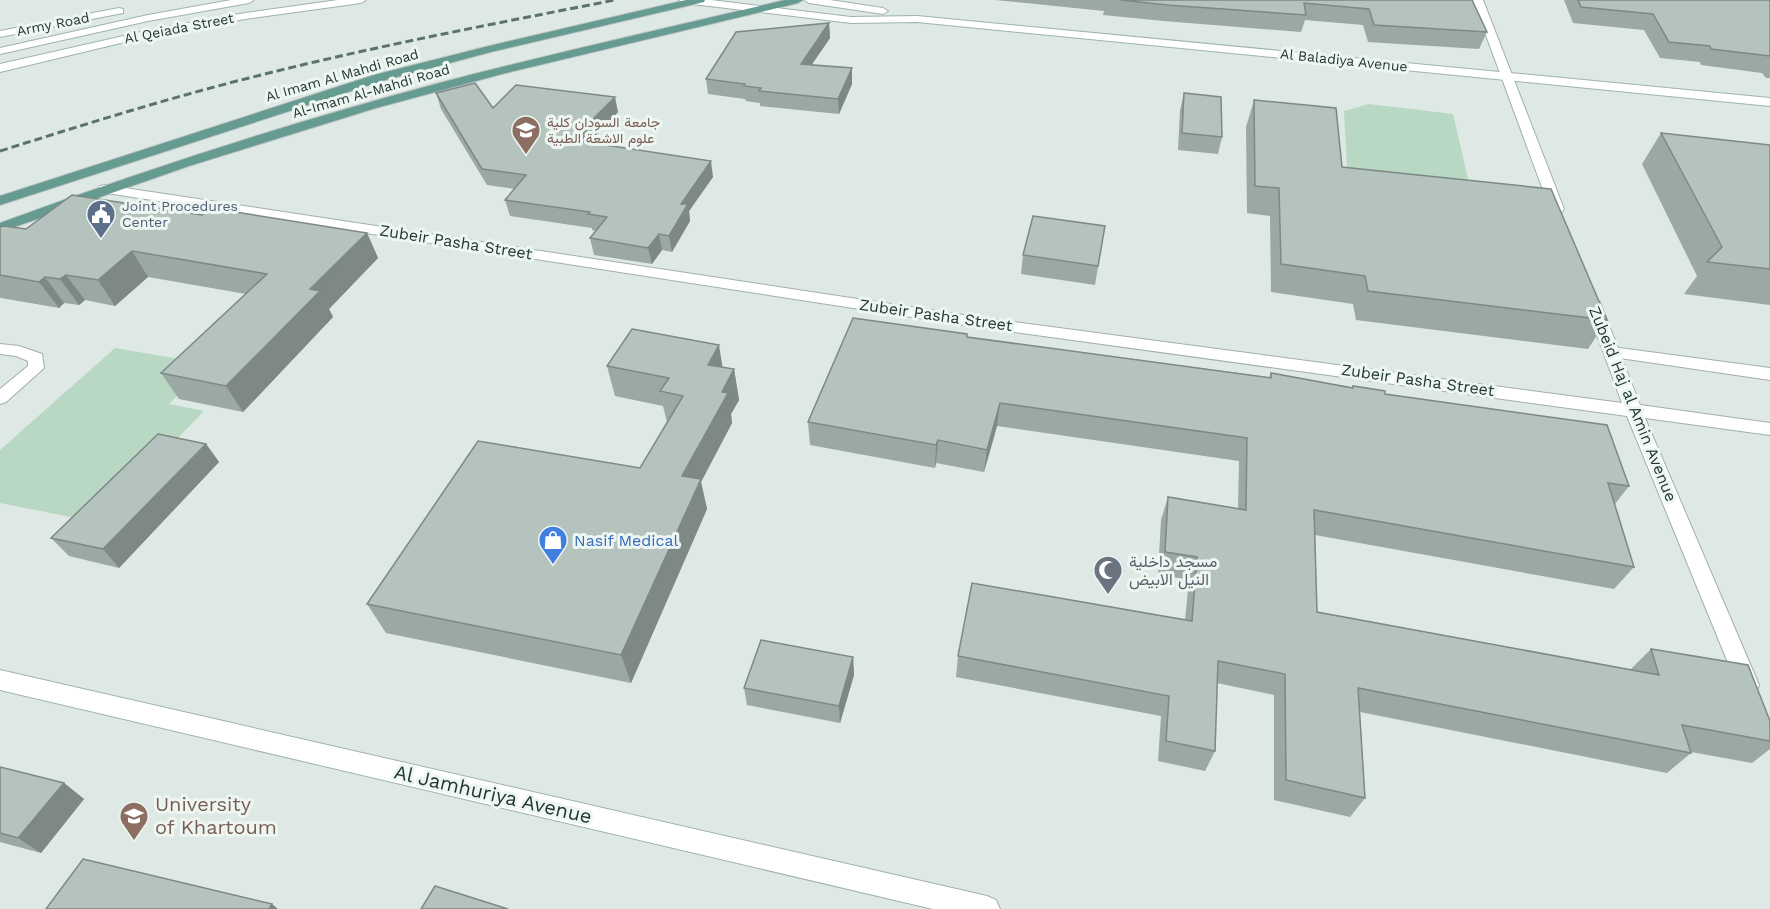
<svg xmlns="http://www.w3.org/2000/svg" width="1770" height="909" font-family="'Work Sans',Vazirmatn,sans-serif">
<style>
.green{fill:#b8d8c4}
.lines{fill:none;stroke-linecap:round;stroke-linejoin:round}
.lane-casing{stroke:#a2afac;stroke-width:2}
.street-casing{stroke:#a2afac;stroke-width:2}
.secondary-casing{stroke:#9eb3ae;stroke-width:2}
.primary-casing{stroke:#bcc3c2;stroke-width:2}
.lane{fill:#fff;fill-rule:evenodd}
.street{fill:#fff;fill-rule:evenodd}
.secondary{fill:#fff;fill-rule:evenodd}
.primary{fill:#669b92;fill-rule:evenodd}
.rail{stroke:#5b736e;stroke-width:3;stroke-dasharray:8 4;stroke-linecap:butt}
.wall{fill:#9ba8a3}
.shaded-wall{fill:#7e8885}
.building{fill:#b4c3be;stroke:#7e8885;stroke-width:1.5}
.labels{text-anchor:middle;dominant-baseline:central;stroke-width:6;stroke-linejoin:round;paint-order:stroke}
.far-street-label{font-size:14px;fill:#213733;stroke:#eef6f2}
.far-education-label{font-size:14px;fill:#785e54;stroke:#eef6f2;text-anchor:start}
.far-service-label{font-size:14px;fill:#4e5e75;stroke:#eef6f2;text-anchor:start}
.street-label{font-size:16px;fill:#213733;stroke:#eef6f2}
.shop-label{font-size:16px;fill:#366cbe;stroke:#eef6f2;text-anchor:start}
.worship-label{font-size:16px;fill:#5b616d;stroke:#eef6f2;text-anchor:start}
.near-street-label{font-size:20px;fill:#213733;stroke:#eef6f2}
.near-education-label{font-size:20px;fill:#785e54;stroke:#eef6f2;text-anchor:start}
</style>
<rect width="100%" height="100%" fill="#dee8e5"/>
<g class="green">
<polygon points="1369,104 1453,114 1468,179 1452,192 1347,167 1344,111"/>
<polygon points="115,348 209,364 169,404 204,411 96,522 0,503 0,450"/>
</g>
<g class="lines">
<g class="lane-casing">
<g id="lane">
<polygon points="0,344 19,346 42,354 44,368 6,402 0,404 0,389 28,366 28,361 16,356 0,354"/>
<polygon points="1612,347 1770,368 1770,380 1606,356 1604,352 1606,348"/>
</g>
</g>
<g class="street-casing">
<g id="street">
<polygon points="1473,0 1483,0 1564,209 1562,212 1557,213 1550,209"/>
<polygon points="105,185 970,316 1622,403 1586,305 1594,300 1600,302 1640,405 1770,423 1770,435 1645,418 1759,685 1756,692 1748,695 1740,692 1627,416 970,326 100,192 98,189 100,186"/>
</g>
</g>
<g class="secondary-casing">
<g id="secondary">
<polygon points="231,0 254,0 249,3 148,21 0,54 0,48 148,15"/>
<polygon points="338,0 366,0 361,3 245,19 150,36 0,72 0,64 150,30 245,13"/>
<polygon points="679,0 711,0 851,17 917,16 1770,98 1770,106 917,22 851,23 684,3"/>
<polygon points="804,0 830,0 883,8 888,11 883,14 809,3"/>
<polygon points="119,8 123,9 123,13 0,37 0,31"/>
<polygon points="0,670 987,896 996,900 1000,909 933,909 0,690"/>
</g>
</g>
<g class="primary-casing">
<g id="primary">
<polygon points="686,0 705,0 704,2 491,52 382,81 0,205 0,196 374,75 489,46"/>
<path d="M785,0H803L798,3L502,74L376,108L189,166L0,232V223C142,171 286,124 432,85C549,54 667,28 785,0Z"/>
</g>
</g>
<use href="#lane" class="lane"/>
<use href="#street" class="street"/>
<use href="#secondary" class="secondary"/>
<use href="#primary" class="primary"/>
<path class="rail" d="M0,151C83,125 165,99 249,78C370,47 493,24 615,0"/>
</g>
<g class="wall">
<polygon points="995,0 1472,0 1487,32 1479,49 1368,42 1363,25 1305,20 1301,32 1164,21 1103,15 1104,11"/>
<polygon points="1564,0 1770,0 1770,78 1766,78 1762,73 1701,65 1700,62 1660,58 1644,30 1573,23"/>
<polygon points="829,23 830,38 812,64 852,84 839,114 760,106 760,103 746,101 745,99 708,94 706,79"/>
<polygon points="436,93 493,108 618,112 588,143 713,177 689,211 690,221 672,252 662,250 652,264 594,255 590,238 596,231 592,230 592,228 510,216 505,200 515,189 487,185 441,109"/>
<polygon points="1184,93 1222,137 1218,154 1178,150 1180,110"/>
<polygon points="1254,100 1342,167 1607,320 1588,349 1356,320 1353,304 1271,292 1270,216 1247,213 1246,127"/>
<polygon points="1661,133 1770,145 1770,305 1684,294 1697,276 1642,164"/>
<polygon points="202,215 367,233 378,258 329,309 333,317 243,412 179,399 161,373 246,294 148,277 115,306 85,300 79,305 64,303 59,308 1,298 0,297 0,227 26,229"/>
<polygon points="1105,226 1095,285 1021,274 1023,255"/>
<polygon points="967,337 1269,377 1271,373 1352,388 1353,386 1385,394 1629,486 1615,504 1634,567 1614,589 1315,535 1317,612 1630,670 1651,649 1770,721 1770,749 1752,763 1691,752 1691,753 1667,773 1360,712 1365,798 1350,817 1274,800 1274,695 1217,683 1215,751 1205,771 1158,761 1161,716 956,677 958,656 1185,620 1189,580 1158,574 1161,520 1168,497 1238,509 1239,461 997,426 984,472 936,463 935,468 810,445 808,422"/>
<polygon points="607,366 722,367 734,369 739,400 731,414 732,423 701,482 707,509 631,683 386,633 367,604 640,468 668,422 667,422 663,406 615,396"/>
<polygon points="206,444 219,462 119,568 69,556 51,538"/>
<polygon points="853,657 854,675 840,723 747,705 744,688"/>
<polygon points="0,767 64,783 84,799 41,853 0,842"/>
</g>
<g class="shaded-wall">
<polygon points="829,23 830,38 802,79 801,64"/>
<polygon points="852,68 852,84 839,114 838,99"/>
<polygon points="615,97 618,112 576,156 572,140"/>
<polygon points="711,161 713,177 689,211 690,221 672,252 669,236 681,204"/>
<polygon points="367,233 378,258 329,309 333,317 243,412 226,386 310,289"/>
<polygon points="659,234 662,250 652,264 648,248"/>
<polygon points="132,251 148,277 115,306 98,280"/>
<polygon points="66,275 85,300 79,305 60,279"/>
<polygon points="45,277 64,303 59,308 39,282"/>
<polygon points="719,345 724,376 708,365"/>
<polygon points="734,369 739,400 731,414 732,423 701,482 707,509 631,683 621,655 682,476 722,392"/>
<polygon points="1000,403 997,426 984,472 987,450"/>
<polygon points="938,440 936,463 935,468 936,445"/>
<polygon points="206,444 219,462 119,568 103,549"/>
<polygon points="853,657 854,675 840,723 839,706"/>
<polygon points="64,783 84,799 41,853 18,838"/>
<polygon points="272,904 278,909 269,909"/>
</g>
<g class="building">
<polygon points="1121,0 1472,0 1487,32 1374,25 1369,9 1304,3 1306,15 1167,5"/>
<polygon points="1578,0 1770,0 1770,56 1711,49 1710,46 1669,42 1653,14 1581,7"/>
<polygon points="829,23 801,64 852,68 838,99 759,91 761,88 744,86 745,84 706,79 736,32"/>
<polygon points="475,83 493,108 516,85 615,97 572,140 711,161 681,204 688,204 669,236 659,234 648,248 590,238 607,217 588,214 590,212 505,200 526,175 482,169 436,93"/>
<polygon points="1184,93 1221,97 1222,137 1182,133"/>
<polygon points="1254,100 1336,108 1342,167 1551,189 1607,320 1368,291 1365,276 1281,264 1279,188 1255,186"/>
<polygon points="1661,133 1770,145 1770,269 1707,262 1722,247"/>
<polygon points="72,195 202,215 211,208 367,233 310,289 320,291 226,386 161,373 267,274 132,251 98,280 66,275 60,279 45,277 39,282 0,275 0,227 4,226 26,229"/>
<polygon points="1033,216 1105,226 1098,266 1023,255"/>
<polygon points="853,318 967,334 967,337 1271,378 1271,373 1353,388 1353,386 1385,391 1385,394 1607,425 1629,486 1608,483 1634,567 1314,510 1317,612 1659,675 1651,649 1748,665 1770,721 1770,741 1682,725 1691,753 1358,688 1365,798 1286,780 1285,674 1218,661 1215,751 1166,741 1169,696 958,656 972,583 1192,621 1197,557 1165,552 1168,497 1246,510 1247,438 1000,403 987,450 938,440 936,445 808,422"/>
<polygon points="632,329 719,345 708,365 734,369 722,392 728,393 682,476 701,479 621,655 367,604 478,441 640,468 683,396 660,391 669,378 607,366"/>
<polygon points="158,434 206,444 103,549 51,538"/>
<polygon points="761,640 853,657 839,706 744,688"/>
<polygon points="0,767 64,783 18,838 0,833"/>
<polygon points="83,859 272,904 269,909 46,909"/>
<polygon points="435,886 508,909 421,909"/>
</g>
<defs>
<g id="university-pin" transform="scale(1.5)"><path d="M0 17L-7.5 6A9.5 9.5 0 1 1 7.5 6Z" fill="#8d6e63" stroke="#eef6f2"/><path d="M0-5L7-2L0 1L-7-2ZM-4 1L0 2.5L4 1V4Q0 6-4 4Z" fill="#fff"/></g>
<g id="civic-pin" transform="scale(1.5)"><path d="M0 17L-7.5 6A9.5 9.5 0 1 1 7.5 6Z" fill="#5c6f8a" stroke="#eef6f2"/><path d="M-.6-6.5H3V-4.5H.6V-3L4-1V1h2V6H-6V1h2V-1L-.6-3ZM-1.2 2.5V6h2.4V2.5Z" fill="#fff"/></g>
<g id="shop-pin" transform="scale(1.5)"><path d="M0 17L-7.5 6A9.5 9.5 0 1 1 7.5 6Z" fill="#3f7fe0" stroke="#eef6f2"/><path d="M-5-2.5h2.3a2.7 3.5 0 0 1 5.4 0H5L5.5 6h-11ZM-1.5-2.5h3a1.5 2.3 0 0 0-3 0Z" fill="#fff"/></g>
<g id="mosque-pin" transform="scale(1.5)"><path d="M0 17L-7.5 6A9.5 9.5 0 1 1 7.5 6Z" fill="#6b7280" stroke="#eef6f2"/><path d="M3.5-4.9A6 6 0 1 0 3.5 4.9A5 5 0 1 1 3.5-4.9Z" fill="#fff"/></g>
</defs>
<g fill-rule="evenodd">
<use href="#university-pin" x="526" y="130"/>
<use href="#civic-pin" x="101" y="214"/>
<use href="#shop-pin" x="553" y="540"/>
<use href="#mosque-pin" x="1108" y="570"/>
<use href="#university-pin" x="134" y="816"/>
</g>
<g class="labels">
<g class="far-street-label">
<text transform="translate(53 24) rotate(-11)">Army Road</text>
<text transform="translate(179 28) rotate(-11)">Al Qeiada Street</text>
<text transform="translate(1344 60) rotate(6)">Al Baladiya Avenue</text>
<text transform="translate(342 75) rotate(-16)">Al Imam Al Mahdi Road</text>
<text transform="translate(371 91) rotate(-16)">Al-Imam Al-Mahdi Road</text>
</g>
<g class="far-education-label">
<text x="547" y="122">جامعة السودان كلية<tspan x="547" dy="16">علوم الاشعة الطبية</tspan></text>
</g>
<g class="far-service-label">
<text x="122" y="206">Joint Procedures<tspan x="122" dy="16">Center</tspan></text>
</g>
<g class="street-label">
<text transform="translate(456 242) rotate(9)">Zubeir Pasha Street</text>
<text transform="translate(936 315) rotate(8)">Zubeir Pasha Street</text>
<text transform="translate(1418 380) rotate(8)">Zubeir Pasha Street</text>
<text transform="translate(1633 404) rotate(68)">Zubeid Haj al Amin Avenue</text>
</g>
<g class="shop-label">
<text x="574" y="540">Nasif Medical</text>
</g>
<g class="worship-label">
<text x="1129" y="561">مسجد داخلية<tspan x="1129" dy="18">النيل الابيض</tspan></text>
</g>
<g class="near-street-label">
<text transform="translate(493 794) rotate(13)">Al Jamhuriya Avenue</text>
</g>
<g class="near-education-label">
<text x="155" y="804">University<tspan x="155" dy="23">of Khartoum</tspan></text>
</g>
</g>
</svg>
